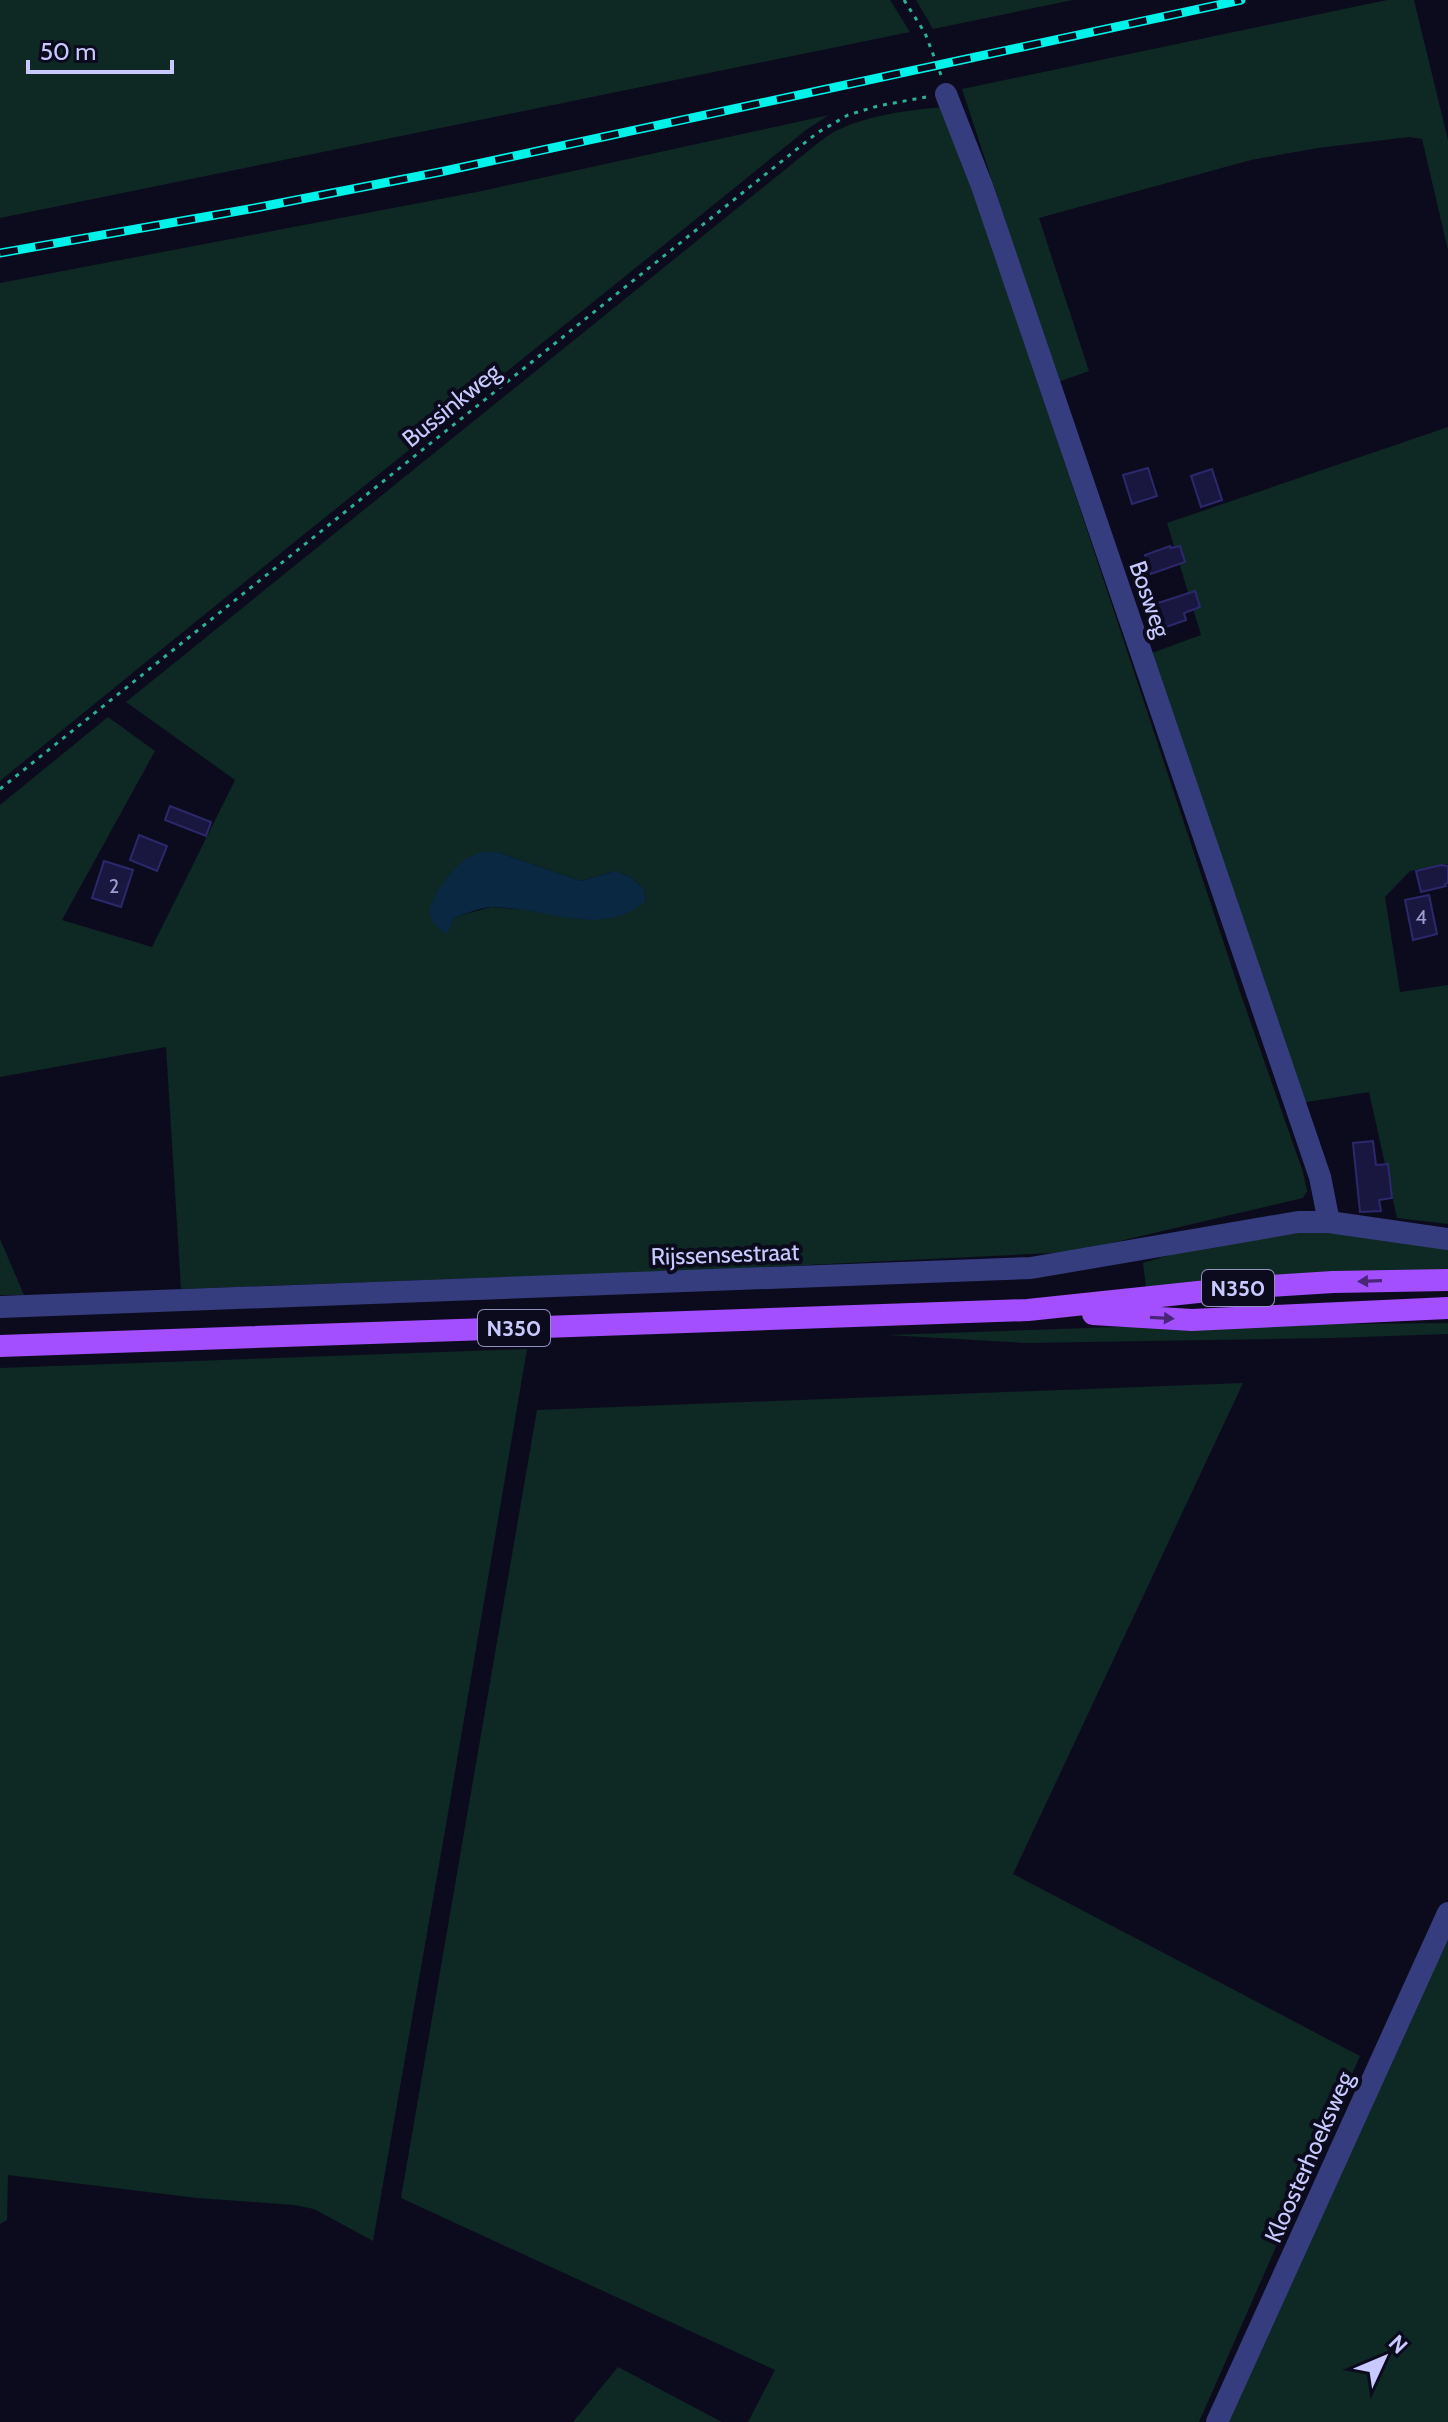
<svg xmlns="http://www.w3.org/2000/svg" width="1448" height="2422" font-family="Cabin,sans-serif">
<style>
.green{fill:#0e2823;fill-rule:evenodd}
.water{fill:#0b2842}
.building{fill:#19173f;stroke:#2c286c;stroke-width:2}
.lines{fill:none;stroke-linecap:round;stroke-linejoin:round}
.path{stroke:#2ab196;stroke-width:3;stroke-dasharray:4 6;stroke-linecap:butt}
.minor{stroke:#353d7e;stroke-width:22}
.primary{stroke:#a44fff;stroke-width:22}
.rail-casing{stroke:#00f3e9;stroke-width:9}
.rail{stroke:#0c0b1e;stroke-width:6;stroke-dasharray:18;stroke-linecap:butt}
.oneway{fill:#492678}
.labels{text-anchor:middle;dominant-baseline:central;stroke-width:8;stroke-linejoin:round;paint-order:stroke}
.number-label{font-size:20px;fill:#9c9dcf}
.shield{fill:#0c0b1e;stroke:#9091bc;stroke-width:2}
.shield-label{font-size:22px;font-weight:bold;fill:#c8caff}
.street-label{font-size:24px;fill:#c8caff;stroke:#0c0b1e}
</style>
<rect width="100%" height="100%" fill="#0c0b1e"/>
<g class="green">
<polygon points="0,0 890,0 910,32 0,218"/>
<polygon points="916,0 1073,0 933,29"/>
<polygon points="1387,0 1414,0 1448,140 1448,250 1422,139 1409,137 1318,148 1251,160 1039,218 1089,371 1058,382 962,89"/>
<path d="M947,107L1239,989L1303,1172L1307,1191L1303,1198L1086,1249L1053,1253L706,1270L181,1289L166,1047L0,1077V805L108,717L155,751L62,920L152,947L235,780L126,702L818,143C825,138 832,132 840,129C869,115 914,109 947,107ZM481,852H497L581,881L615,871L631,877L644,889L646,901L530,910L491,907L455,917L448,934Z"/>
<path d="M829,115L806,130C538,348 267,562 0,781V283L482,191Z"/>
<polygon points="1448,427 1448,864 1410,871 1385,897 1400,992 1448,985 1448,1224 1397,1218 1369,1092 1301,1103 1149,654 1201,635 1167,523"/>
<polygon points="1304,1226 1448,1245 1448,1273 1146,1287 1143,1263 1206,1244"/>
<polygon points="0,1239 24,1295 0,1295"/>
<polygon points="1448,1323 1448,1334 1334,1338 1026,1343 887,1335 1143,1326"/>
<polygon points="527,1349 446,1825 373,2241 314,2209 294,2205 197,2198 8,2175 7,2220 0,2224 0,1368"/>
<polygon points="1243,1383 1013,1874 1360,2056 1199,2422 748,2422 775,2370 401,2198 537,1410"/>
<polygon points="1448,1932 1448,2422 1225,2422"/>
<polygon points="618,2367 722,2422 573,2422"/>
</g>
<path class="water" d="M481,852H497L581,881L615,871L631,877L644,889L646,901C605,936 556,912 509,908C504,908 497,906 491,907C479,908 466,914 455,917L447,934C440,929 433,925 430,915C427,901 452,869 463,861C468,857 475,855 481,852Z"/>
<g class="building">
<polygon points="1148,468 1157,496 1132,504 1123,475"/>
<polygon points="1212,469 1222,500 1201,507 1191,476"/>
<polygon points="1170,546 1171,548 1180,546 1185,562 1151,574 1145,555"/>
<polygon points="1195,591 1200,607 1184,613 1186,620 1160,629 1152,605"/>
<polygon points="170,806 211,822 206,836 165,820"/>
<polygon points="139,835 167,846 157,871 130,860"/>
<polygon points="104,861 133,870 121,907 92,898"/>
<polygon points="1441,865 1448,866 1448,883 1445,884 1446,886 1421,892 1416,871"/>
<polygon points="1429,895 1437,934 1413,940 1405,900"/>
<polygon points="1373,1141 1376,1165 1388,1164 1392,1198 1379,1200 1381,1211 1360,1212 1353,1143"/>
</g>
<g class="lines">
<g class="path">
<polyline points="904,0 925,33 941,75"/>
<polyline points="0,789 817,133 848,115 878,106 926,97"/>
</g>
<g class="minor">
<polyline points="946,94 982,186 1320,1177 1329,1222"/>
<polyline points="0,1307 1031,1268 1298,1222 1329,1222 1448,1239"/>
<polyline points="1217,2422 1448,1913"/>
</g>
<g class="primary">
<polyline points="1093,1314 1192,1320 1448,1308"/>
<polyline points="0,1346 1028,1310 1236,1288 1333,1282 1448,1280"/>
</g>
<g class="rail-casing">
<polyline id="rail" points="0,253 255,208 440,172 1241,0"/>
</g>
<use href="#rail" class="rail"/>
</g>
<defs><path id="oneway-solid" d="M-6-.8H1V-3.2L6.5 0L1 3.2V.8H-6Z" transform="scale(2)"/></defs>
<g class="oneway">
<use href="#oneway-solid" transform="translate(1370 1281) rotate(178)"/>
<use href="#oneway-solid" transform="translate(1162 1318) rotate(3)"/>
</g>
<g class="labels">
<g class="number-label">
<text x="114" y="886">2</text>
<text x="1421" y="917">4</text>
</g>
<g class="shield">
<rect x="1202" y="1270" width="72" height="36" rx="6"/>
<rect x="478" y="1310" width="72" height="36" rx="6"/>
</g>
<g class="shield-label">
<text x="1238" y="1288">N350</text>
<text x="514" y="1328">N350</text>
</g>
<g class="street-label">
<text transform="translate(451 405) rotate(-39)">Bussinkweg</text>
<text transform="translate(1150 599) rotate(71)">Bosweg</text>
<text transform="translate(725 1254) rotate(-2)">Rijssensestraat</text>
<text transform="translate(1309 2157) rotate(-66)">Kloosterhoeksweg</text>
</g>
</g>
<g transform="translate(1384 2358) rotate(46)" stroke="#0c0b1e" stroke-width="6" paint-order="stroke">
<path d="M0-6L14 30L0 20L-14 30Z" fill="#c8caff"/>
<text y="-12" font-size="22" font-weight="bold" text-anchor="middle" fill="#c8caff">N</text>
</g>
<path d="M28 60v12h144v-12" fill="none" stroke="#c8caff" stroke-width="4"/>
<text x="40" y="60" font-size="24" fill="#c8caff" stroke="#0c0b1e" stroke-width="6" paint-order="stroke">50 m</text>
</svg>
